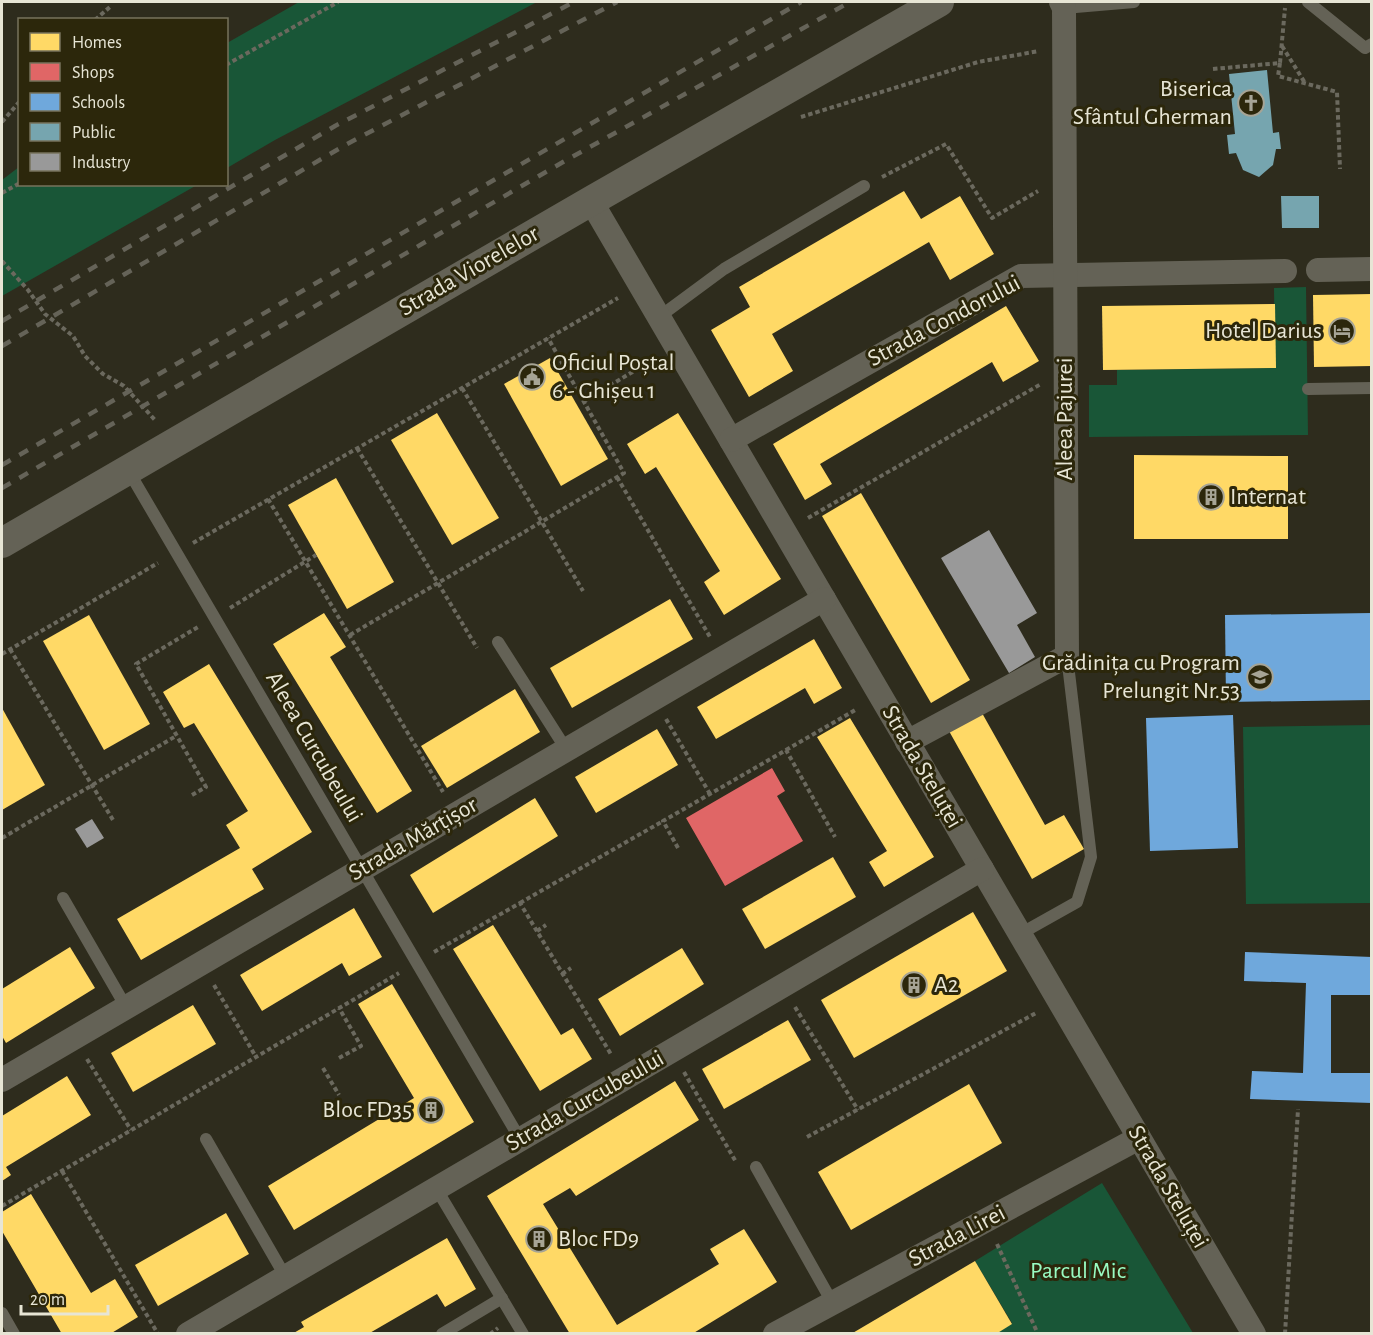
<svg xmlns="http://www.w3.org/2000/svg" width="1373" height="1335" font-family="'Alegreya Sans',sans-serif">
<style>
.green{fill:#195637}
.homes{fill:#ffd966}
.shops{fill:#e06666}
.schools{fill:#6fa8dc}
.public{fill:#76a5af}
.industry{fill:#999}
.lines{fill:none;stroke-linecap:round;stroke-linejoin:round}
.path{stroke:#6b695e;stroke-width:4;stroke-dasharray:4.5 3;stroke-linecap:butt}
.service{stroke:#646256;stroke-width:12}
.minor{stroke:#646256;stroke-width:24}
.tertiary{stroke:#646256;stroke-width:30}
.rail{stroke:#656358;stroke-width:4.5;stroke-dasharray:10 10;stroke-linecap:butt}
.labels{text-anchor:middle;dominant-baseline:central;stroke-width:6;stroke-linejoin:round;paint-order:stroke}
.poi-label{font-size:24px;fill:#e7e5d5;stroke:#2c270b;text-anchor:end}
.street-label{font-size:24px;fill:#e7e5d5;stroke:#2c270b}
.park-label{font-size:24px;fill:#98fbc2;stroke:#2c270b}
</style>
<rect width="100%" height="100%" fill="#2e2c1d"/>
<g class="green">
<polygon points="299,2 537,2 275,140 227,168 227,43"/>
<polygon points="19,167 20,184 197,185 2,296 2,180"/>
<polygon points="1306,287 1308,435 1089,437 1089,385 1117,385 1117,370 1275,368 1274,288"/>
<polygon points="1371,725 1371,903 1246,904 1243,727"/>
<polygon points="1102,1183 1193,1333 996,1333 1012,1323 975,1261"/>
</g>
<g class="homes">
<polygon points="904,191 921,219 960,196 994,254 950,280 929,242 772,334 793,371 749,397 711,330 750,307 739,287"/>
<polygon points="1372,294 1372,366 1314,367 1313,295"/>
<polygon points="1275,304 1276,368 1103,370 1102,306"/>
<polygon points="1006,306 1039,361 1003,382 992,362 820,464 832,484 805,500 773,444"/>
<polygon points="550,358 608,459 561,486 504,384"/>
<polygon points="437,413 499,518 452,545 391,440"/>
<polygon points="678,413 781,579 724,615 704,582 720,571 656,467 645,474 627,444"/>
<polygon points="1134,455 1288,456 1288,539 1134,539"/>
<polygon points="336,478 394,582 347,609 288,505"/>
<polygon points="861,493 970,680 931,703 822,516"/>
<polygon points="670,599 693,639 572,708 550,668"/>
<polygon points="324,613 346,647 330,657 412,791 377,813 273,644"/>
<polygon points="89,615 150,724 104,750 43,641"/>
<polygon points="814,639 842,688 814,704 805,688 716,739 697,707"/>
<polygon points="209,664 312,832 252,869 264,889 141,960 117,919 240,848 226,825 248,811 194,723 184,728 163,692"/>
<polygon points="515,689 540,732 447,788 421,746"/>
<polygon points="2,708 45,785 2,810"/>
<polygon points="982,713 1045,825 1064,815 1084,849 1032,879 949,731"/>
<polygon points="850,718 934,857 884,887 869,862 887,851 817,737"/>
<polygon points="657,729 678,765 596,813 575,777"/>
<polygon points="535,798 558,836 433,913 410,875"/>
<polygon points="833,857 856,897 765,949 742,909"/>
<polygon points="354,908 382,957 349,976 342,963 262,1011 240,975"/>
<polygon points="973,912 1007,971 854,1058 821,1000"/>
<polygon points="493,925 561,1035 573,1028 592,1059 540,1091 453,949"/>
<polygon points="70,947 95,988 6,1043 2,1036 2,989"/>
<polygon points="682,948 704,984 620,1036 598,999"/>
<polygon points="392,984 474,1122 294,1230 268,1186 414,1098 358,1004"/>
<polygon points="193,1005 216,1044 133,1092 111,1053"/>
<polygon points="788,1020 811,1060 724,1109 702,1069"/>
<polygon points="67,1076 91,1115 6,1167 11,1175 2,1181 2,1116"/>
<polygon points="675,1081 699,1120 576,1196 570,1188 543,1204 617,1325 719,1264 710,1249 744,1229 777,1282 692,1334 570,1334 487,1196"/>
<polygon points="969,1084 1002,1143 851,1230 818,1172"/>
<polygon points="31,1194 91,1293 115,1279 138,1317 110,1334 62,1334 2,1231 2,1212"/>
<polygon points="226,1213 249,1254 158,1306 135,1265"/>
<polygon points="447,1238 476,1289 445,1307 437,1294 368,1334 292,1334 304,1327 301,1322"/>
<polygon points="975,1261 1012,1324 996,1334 851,1334"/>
</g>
<polygon class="shops" points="772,768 785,791 777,796 803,841 725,886 686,818"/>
<g class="schools">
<polygon points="1372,613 1372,700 1226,702 1225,615"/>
<polygon points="1233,715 1238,848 1150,851 1146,718"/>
<polygon points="1245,952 1372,957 1372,995 1331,995 1331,1073 1372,1073 1372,1103 1250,1099 1252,1071 1303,1073 1306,983 1244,981"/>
</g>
<g class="public">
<polygon points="1267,70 1273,133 1279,132 1281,149 1276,149 1273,165 1259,177 1243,170 1236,153 1229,154 1227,135 1235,134 1229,74"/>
<polygon points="1281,196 1319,196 1319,228 1282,228"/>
</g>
<g class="industry">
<polygon points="989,530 1037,613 1017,625 1035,657 1009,673 941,558"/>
<polygon points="92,819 104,838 87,848 75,829"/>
</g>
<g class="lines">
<g class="path">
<polyline points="95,20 111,6"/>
<polyline points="1282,46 1305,83"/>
<polyline points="1280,63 1278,76 1337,92 1340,169"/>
<polyline points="226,65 338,2"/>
<polyline points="1213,69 1280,63 1285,8"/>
<polyline points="801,117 978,62 1039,51"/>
<polyline points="2,122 20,101"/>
<polyline points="882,177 946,144 992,218 1038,191"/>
<polyline points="2,193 20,183"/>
<polyline points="2,261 28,290 45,314 73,336 85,356 103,374 124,386 155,420"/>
<polyline points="462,388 583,591"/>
<polyline points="584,401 654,359"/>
<polyline points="357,448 477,648"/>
<polyline points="617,477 710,637"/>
<polyline points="268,499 443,792"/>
<polyline points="808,518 1041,384"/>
<polyline points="193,543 618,298"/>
<polyline points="230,608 316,555"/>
<polyline points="350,635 624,473 548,338"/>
<polyline points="10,649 113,820"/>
<polyline points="2,654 158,563"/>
<polyline points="666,719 710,794"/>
<polyline points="786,750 857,709"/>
<polyline points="192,795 206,787 136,664 198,627"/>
<polyline points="2,838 176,736"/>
<polyline points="678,848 663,821 786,750 835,837"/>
<polyline points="520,903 663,821"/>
<polyline points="537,931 546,925"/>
<polyline points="434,952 520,903 612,1056"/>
<polyline points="562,974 571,968"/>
<polyline points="214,985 256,1057"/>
<polyline points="795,1007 858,1110"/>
<polyline points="339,1058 361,1046 339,1008"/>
<polyline points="87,1059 131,1130"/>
<polyline points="323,1068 339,1095"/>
<polyline points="684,1072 736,1162"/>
<polyline points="807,1137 1036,1013"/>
<polyline points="62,1171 158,1334"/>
<polyline points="2,1206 399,973"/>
<polyline points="997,1244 1038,1334"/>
<polyline points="490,1334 498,1328"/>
<polyline points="1285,1334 1298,1109"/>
</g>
<g class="service">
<polyline points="1308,2 1365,48 1372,44"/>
<polyline points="1064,8 1134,2"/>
<polyline points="659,317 724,269 864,186"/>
<polyline points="1308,389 1372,388"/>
<polyline points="128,470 520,1139"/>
<polyline points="498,642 566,749"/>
<polyline points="63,898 126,1007"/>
<polyline points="1020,934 1077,902 1091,857 1067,656"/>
<polyline points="206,1139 285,1276"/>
<polyline points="756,1167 832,1302"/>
<polyline points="436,1188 523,1334"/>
<polyline points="2,1313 14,1334"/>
<polyline points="442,1334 502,1298"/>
</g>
<g class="minor">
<polyline points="591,201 1254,1334"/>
<polyline points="1318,270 1372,269"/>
<polyline points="731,440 1021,276 1285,271"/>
<polyline points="907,742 1067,656 1064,8 1061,2"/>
<polyline points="2,1080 824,599"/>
<polyline points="188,1334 982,869"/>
<polyline points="775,1334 1139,1138"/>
</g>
<polyline class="tertiary" points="2,543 591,201 939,2"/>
<g class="rail">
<polyline points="2,321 335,126 574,2"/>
<polyline points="2,346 347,144 617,2"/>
<polyline points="2,465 801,2"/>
<polyline points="2,488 563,162 850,2"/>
</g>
</g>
<defs>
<g id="church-ring" transform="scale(1.35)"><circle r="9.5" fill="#2c270b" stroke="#a6a495" stroke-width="1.5"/><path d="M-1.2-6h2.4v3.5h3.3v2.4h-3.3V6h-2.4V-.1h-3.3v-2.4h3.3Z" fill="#a6a495"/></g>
<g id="hotel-ring" transform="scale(1.35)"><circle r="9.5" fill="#2c270b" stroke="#a6a495" stroke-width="1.5"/><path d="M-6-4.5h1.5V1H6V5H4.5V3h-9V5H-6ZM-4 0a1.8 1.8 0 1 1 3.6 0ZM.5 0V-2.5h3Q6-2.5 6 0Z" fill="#a6a495"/></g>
<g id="civic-ring" transform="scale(1.35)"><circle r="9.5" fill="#2c270b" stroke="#a6a495" stroke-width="1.5"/><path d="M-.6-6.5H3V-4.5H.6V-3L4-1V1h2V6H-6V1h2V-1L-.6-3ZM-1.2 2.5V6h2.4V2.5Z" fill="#a6a495"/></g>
<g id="building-ring" transform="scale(1.35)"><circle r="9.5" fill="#2c270b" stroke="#a6a495" stroke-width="1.5"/><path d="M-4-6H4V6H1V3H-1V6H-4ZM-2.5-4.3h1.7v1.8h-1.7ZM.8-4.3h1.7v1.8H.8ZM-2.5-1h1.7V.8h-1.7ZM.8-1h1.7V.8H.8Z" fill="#a6a495"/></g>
<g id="school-ring" transform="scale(1.35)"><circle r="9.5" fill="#2c270b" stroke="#a6a495" stroke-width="1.5"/><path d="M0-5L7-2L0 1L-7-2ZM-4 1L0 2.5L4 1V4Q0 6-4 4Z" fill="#a6a495"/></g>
</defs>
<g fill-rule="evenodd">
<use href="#church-ring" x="1251" y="103"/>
<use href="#hotel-ring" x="1342" y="331"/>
<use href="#civic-ring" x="532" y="377"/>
<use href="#building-ring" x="1211" y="497"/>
<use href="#school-ring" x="1260" y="677"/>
<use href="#building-ring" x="914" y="985"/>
<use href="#building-ring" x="431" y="1110"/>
<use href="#building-ring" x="539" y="1239"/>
</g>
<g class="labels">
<g class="poi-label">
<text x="1232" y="89">Biserica<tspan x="1232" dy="28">Sfântul Gherman</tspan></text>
<text x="1322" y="331">Hotel Darius</text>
<text x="552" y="363" text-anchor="start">Oficiul Poștal<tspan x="552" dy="28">6 - Ghișeu 1</tspan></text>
<text x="1230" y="497" text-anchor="start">Internat</text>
<text x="1240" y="663">Grădinița cu Program<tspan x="1240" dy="28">Prelungit Nr.53</tspan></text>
<text x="934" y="985" text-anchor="start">A2</text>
<text x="412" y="1110">Bloc FD35</text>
<text x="558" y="1239" text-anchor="start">Bloc FD9</text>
</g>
<g class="street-label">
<text transform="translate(469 271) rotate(-30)">Strada Viorelelor</text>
<text transform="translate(944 321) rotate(-28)">Strada Condorului</text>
<text transform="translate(1065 419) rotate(-90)">Aleea Pajurei</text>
<text transform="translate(314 747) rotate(60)">Aleea Curcubeului</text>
<text transform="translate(922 767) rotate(60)">Strada Steluței</text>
<text transform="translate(413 839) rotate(-30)">Strada Mărțișor</text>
<text transform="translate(585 1101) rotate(-30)">Strada Curcubeului</text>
<text transform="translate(1168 1187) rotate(60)">Strada Steluței</text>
<text transform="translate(957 1236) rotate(-28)">Strada Lirei</text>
</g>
<g class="park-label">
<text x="1078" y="1271">Parcul Mic</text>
</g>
</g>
<rect width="1373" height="1335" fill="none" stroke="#e7e5d5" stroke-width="6"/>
<rect x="18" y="18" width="210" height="168" fill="#2c270b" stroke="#77735c" stroke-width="1.5"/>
<rect x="30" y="33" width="30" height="18" fill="#ffd966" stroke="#77735c" stroke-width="1.5"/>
<text x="72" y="48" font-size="18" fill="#e7e5d5">Homes</text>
<rect x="30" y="63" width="30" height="18" fill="#e06666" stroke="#77735c" stroke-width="1.5"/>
<text x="72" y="78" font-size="18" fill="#e7e5d5">Shops</text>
<rect x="30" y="93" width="30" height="18" fill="#6fa8dc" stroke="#77735c" stroke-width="1.5"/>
<text x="72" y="108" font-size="18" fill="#e7e5d5">Schools</text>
<rect x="30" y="123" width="30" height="18" fill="#76a5af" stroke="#77735c" stroke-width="1.5"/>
<text x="72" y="138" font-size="18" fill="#e7e5d5">Public</text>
<rect x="30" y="153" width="30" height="18" fill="#999999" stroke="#77735c" stroke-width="1.5"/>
<text x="72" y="168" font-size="18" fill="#e7e5d5">Industry</text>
<path d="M21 1305v9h87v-9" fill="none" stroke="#e7e5d5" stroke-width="3"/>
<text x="30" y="1305" font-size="18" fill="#e7e5d5" stroke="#2c270b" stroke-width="4.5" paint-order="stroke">20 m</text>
</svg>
